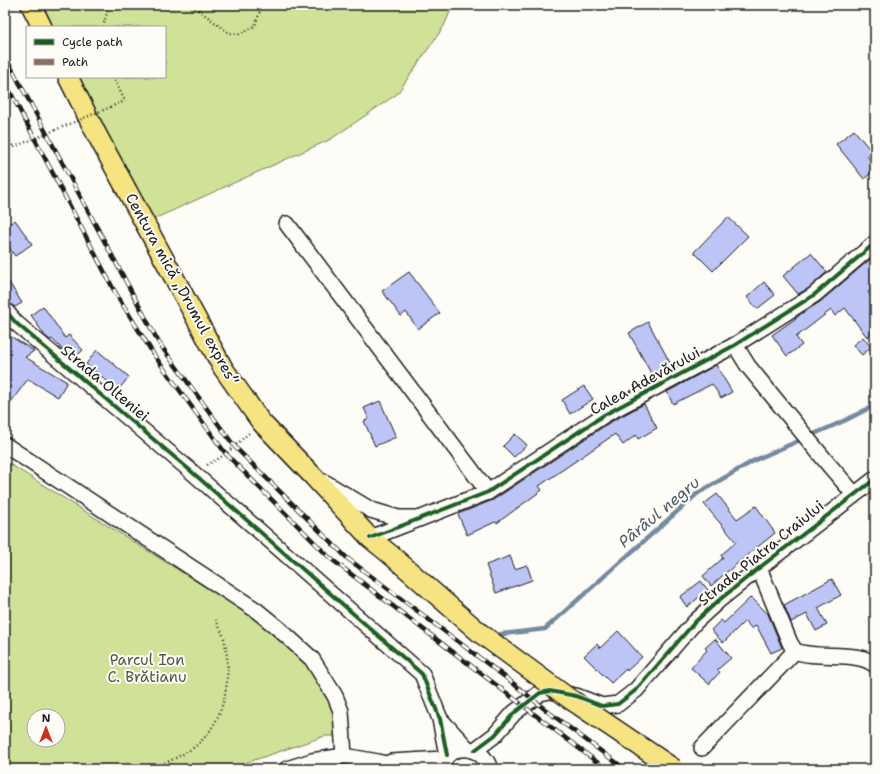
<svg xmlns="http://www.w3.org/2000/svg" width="880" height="774" font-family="'Shantell Sans',sans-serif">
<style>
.green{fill:#cfe297;stroke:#767f5a;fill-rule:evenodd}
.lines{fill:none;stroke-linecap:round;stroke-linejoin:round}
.stream{stroke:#748a9f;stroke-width:4.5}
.building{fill:#bdc5f7;stroke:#1c1c1c}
.minor-casing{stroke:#1c1c1c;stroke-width:18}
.major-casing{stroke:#1c1c1c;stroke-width:22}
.path{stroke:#1c1c1c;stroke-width:2.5;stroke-dasharray:1 3;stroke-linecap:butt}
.minor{stroke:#fdfcf7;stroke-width:15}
.major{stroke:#f6e381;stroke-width:19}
.rail-casing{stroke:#1c1c1c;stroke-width:4.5}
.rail{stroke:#fdfcf7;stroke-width:3;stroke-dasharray:9;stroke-linecap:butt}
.major-bridge-casing{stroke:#1c1c1c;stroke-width:22;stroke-linecap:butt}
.path-bridge{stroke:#1c1c1c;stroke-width:2.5;stroke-dasharray:1 3;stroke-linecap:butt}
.major-bridge{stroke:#f6e381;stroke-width:19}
.quiet{stroke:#8d6e63;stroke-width:3;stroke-dasharray:6 3;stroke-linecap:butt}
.cycleway-casing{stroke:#fdfcf7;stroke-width:6}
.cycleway{stroke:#1b5e20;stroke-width:4}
.labels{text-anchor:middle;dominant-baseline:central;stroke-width:4;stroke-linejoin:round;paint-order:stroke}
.street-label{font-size:15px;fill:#1c1c1c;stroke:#fdfcf7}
.park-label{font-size:15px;fill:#525741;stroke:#fdfcf7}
.water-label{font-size:16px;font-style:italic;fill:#4f5c69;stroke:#fdfcf7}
</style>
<rect width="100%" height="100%" fill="#fdfcf7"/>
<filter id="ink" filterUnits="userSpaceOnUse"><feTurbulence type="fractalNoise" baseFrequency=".025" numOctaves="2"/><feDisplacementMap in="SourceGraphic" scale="8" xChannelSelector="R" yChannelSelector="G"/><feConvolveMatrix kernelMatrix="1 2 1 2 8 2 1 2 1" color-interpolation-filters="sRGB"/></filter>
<g filter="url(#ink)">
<g class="green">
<polygon points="31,5 453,5 444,26 397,94 331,139 145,223 68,77 165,77 165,27 42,27"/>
<path d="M5,461L253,617L321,677L337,714V736H325L228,769H5ZM34,716H58V740H34Z"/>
</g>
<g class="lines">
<polyline class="stream" points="494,635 545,629 698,493 755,460 846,420 875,405"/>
</g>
<g class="building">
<polygon points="854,130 872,152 867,156 875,166 875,170 864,179 836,144"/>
<polygon points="728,217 748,236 713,271 694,252"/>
<polygon points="15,220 32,244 15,256 5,242 5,227"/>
<polygon points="811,253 827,272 809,288 798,294 783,276"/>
<polygon points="875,255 875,286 868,292 875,301 875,330 867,337 845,308 835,316 831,310 796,337 802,345 787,356 772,335 799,316 799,315 820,302"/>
<polygon points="409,272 440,313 418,329 406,312 401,316 382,291"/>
<polygon points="5,276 22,303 15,307 8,302 5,301"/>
<polygon points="764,282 775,295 757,309 747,297"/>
<polygon points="43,306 65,338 69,335 83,350 73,360 52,339 50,340 45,336 31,315"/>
<polygon points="648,322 673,368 658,376 657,373 652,375 629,333"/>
<polygon points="10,336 34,351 25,357 67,382 58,397 28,379 5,410 5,344"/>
<polygon points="863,337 871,347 862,355 853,345"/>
<polygon points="97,350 129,377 118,390 86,364"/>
<polygon points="716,365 732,392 721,398 712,384 673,404 667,392"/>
<polygon points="584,386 593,399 570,414 562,400"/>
<polygon points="380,401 396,437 375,446 364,421 369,419 364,408"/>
<polygon points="644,404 657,428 638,439 636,435 623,445 615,434 539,486 542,490 497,523 495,522 467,535 458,514 493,500 609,423"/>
<polygon points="515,434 527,445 514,457 503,446"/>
<polygon points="717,494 737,519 756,506 775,533 728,571 711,586 703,576 723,558 721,555 736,542 704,504"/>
<polygon points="510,556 515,569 527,565 532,580 496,593 486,565"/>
<polygon points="832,579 841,595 818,608 827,625 816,631 807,614 791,622 784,605"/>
<polygon points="701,581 708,590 687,607 680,597"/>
<polygon points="751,597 768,614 782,648 771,653 756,625 752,629 745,621 723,643 711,630 721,620 724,623"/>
<polygon points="618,631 642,657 627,671 626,669 611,683 584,656 597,644 600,648"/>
<polygon points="715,639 731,658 717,670 720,672 709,684 691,668 707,650 705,648"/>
</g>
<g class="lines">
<g class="minor-casing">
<g id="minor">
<polyline points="287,224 488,492"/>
<polyline points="5,310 16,323 192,472 422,674 440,719 447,755"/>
<polyline points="735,345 748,366 829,465 854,494"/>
<polyline points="5,445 256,610 278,628 312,659 335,696 341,711 344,756"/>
<polyline points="324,482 371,510 398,518 415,518"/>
<polyline points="370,538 488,492 604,415 735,345 814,295 875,243"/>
<path d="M759,568L790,643L795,651C817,660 859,650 875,665"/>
<polyline points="441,720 467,748"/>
<polyline points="702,748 795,651"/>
<polyline points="475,750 495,735 514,713 540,693 550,691 576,696 602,706 618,704 636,690 695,622 718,601 759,568 875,479"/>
<polyline points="391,762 444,759"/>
<polyline points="287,769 312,761 344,756 378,762 404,769"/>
<path d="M441,769C446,741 482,743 490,769"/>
</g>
</g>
<g class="major-casing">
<g id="major">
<polyline points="31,5 42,27"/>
<polyline points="68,77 97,135 223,368 261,422 313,476 370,538 391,555"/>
</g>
</g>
<g class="path">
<polyline points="192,5 229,33 239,34 255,26 260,11 261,5"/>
<polyline points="103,27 109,5"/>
<polyline points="113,77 125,101"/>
<polyline points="5,135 14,147"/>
<polyline points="207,465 226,454 249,433"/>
<path d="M154,769C168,761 184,755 197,745C225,721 232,678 225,643C224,635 219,627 216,620"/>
</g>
<use href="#minor" class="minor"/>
<use href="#major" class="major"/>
<g class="rail-casing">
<g id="rail">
<polyline points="5,56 159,343 235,447 347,558 509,680 547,711 625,769"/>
<polyline points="5,82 115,292 154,355 226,454 330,558 606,769"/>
</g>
</g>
<use href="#rail" class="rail"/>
<g class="major-bridge-casing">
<polyline id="major-bridge" points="391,555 480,633 570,699 674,769"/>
</g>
<polyline class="path-bridge" points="14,147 125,101"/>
<use href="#major-bridge" class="major-bridge"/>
<polyline class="quiet" points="868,769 875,762"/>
<g class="cycleway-casing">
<g id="cycleway">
<polyline points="5,310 16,323 192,472 422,674 440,719 447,755"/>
<polyline points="370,538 488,492 604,415 735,345 814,295 875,243"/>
<polyline points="475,750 495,735 514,713 540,693 550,691 576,696 602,706 618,704 636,690 695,622 718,601 759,568 875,479"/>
</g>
</g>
<use href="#cycleway" class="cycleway"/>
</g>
</g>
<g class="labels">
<g class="street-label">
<text transform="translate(182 289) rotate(61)">Centura mică „Drumul expres”</text>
<text transform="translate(645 381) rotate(-29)">Calea Adevărului</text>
<text transform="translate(105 383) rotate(40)">Strada Olteniei</text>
<text transform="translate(761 553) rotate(-39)">Strada Piatra Craiului</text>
</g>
<g class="park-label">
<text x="147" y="660">Parcul Ion<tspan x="147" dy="17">C. Brătianu</tspan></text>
</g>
<g class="water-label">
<text transform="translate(659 512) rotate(-40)">Pârâul negru</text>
</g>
</g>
<rect width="880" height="774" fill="none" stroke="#fdfcf7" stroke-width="20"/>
<rect x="10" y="10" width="860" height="754" fill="none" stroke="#1c1c1c" stroke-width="1.5" filter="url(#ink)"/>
<rect x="26" y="26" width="140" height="52" fill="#fdfcf7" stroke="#a3a29f"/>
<rect x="34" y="39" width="20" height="6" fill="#1b5e20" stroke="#a3a29f"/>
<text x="62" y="46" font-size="12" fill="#1c1c1c">Cycle path</text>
<rect x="34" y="59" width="20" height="6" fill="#8d6e63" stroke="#a3a29f"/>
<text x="62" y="66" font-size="12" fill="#1c1c1c">Path</text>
<g transform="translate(46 728)"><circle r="19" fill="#fdfcf7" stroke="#a3a29f"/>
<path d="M0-3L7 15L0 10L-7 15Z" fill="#c8321e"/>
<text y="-6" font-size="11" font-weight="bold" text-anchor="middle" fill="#1c1c1c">N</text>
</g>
</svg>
